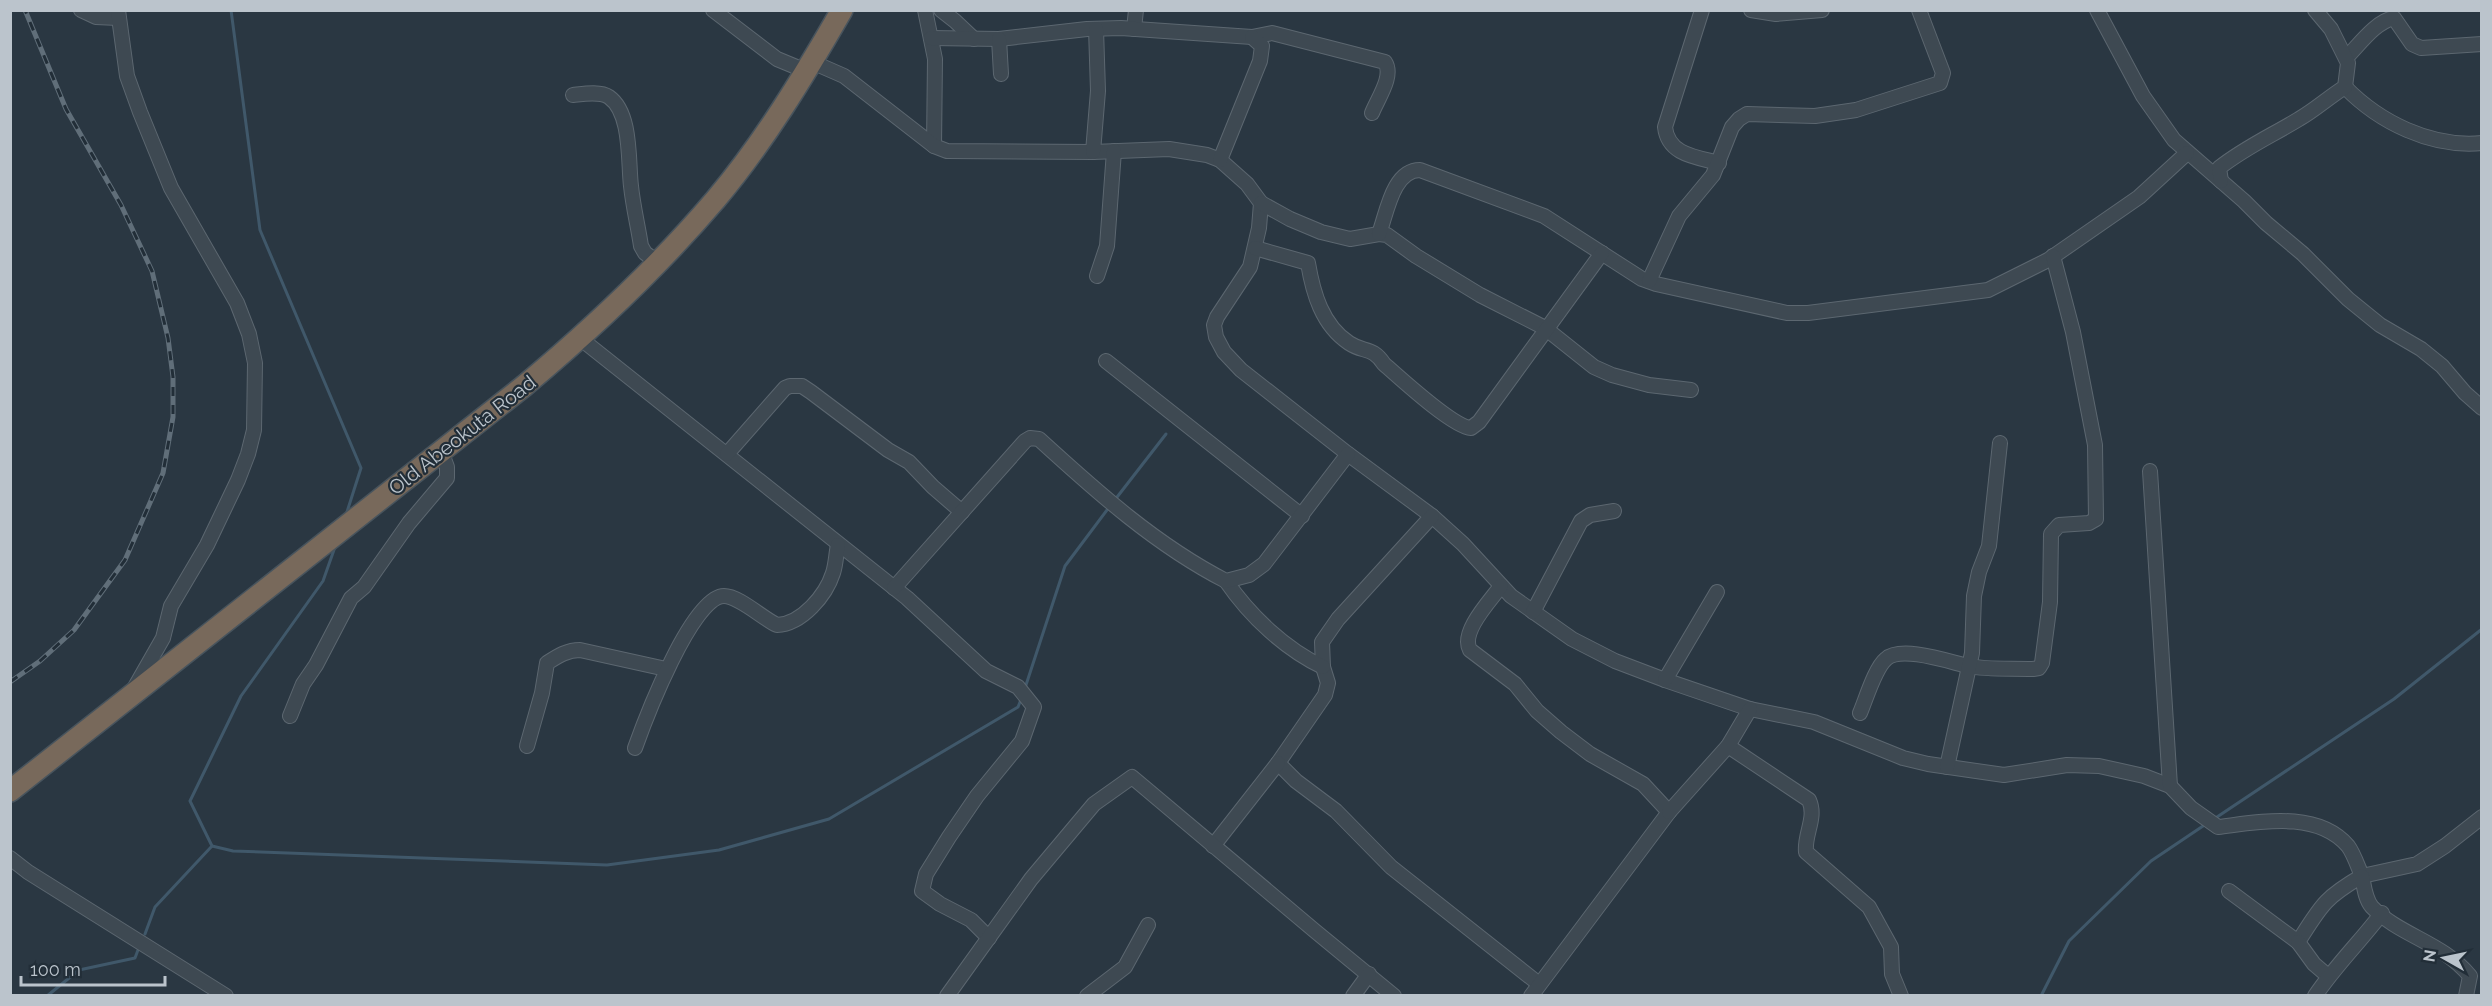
<svg xmlns="http://www.w3.org/2000/svg" width="2492" height="1006" font-family="Raleway,sans-serif">
<style>
.lines{fill:none;stroke-linecap:round;stroke-linejoin:round}
.stream{stroke:#40586a;stroke-width:3}
.minor-casing{stroke:#5c6770;stroke-width:16}
.highway-casing{stroke:#48545d;stroke-width:24}
.minor{stroke:#3e4952;stroke-width:14}
.highway{stroke:#78695b;stroke-width:21}
.rail-casing{stroke:#606e79;stroke-width:5}
.rail{stroke:#222e38;stroke-width:3;stroke-dasharray:9;stroke-linecap:butt}
.labels{text-anchor:middle;dominant-baseline:central;stroke-width:4.5;stroke-linejoin:round;paint-order:stroke}
.street-label{font-size:20px;fill:#bbc4cc;stroke:#222e38}
</style>
<rect width="100%" height="100%" fill="#2a3742"/>
<g class="lines">
<g class="stream">
<polyline points="231,10 260,230 361,468 346,515"/>
<polyline points="1114,501 1166,434"/>
<polyline points="1025,688 1065,566 1110,506"/>
<polyline points="2214,819 2394,699 2482,629"/>
<polyline points="212,846 233,851 607,865 719,850 829,819 1018,707 1022,697"/>
<polyline points="145,934 155,907 212,846 190,801 241,696 323,581 335,547"/>
<polyline points="47,996 79,970 135,958 138,950"/>
<polyline points="2041,996 2069,941 2151,861 2206,824"/>
</g>
<g class="minor-casing">
<g id="minor">
<polyline points="81,10 96,17 118,18"/>
<polyline points="118,10 127,76 140,112 171,188 237,303 249,334 255,363 254,430 248,454 238,480 207,545 171,606 163,638 135,687"/>
<polyline points="713,10 777,59 806,71"/>
<polyline points="925,10 935,59 934,146"/>
<polyline points="941,10 955,21 974,39"/>
<path d="M1702,10L1665,127C1668,155 1696,157 1719,163"/>
<polyline points="1751,10 1776,14 1822,10"/>
<polyline points="2097,10 2143,96 2174,140 2244,201 2266,223 2303,254 2348,299 2380,325 2421,349 2442,366 2465,393 2482,408"/>
<polyline points="1134,29 1136,10"/>
<path d="M931,38L999,39L1087,29L1121,28L1252,37L1272,33L1385,62C1394,76 1378,98 1372,113"/>
<polyline points="999,39 1001,74"/>
<path d="M2346,58C2359,45 2376,21 2394,18L2412,44L2421,48L2482,44"/>
<path d="M812,62L844,76L934,146L947,151L1093,152L1169,149L1207,155L1220,160L1247,184L1261,203L1259,228L1250,267L1217,317L1214,325L1216,337L1224,352L1241,370L1348,454L1432,516L1463,544L1511,596L1572,639L1615,661L1665,680L1750,709L1814,722L1903,758L1928,764L2004,775L2067,765L2099,766L2144,776L2170,786L2191,808L2218,827C2260,822 2317,810 2348,846C2354,854 2358,867 2362,876L2417,864L2445,846L2482,817"/>
<path d="M2345,87C2379,122 2431,148 2482,143"/>
<path d="M573,95C583,94 600,91 609,97C632,113 628,162 631,186C633,206 638,226 641,246L645,253L657,262"/>
<polyline points="1093,152 1098,91 1096,29"/>
<polyline points="1220,160 1260,61 1262,46 1252,37"/>
<path d="M2221,181L2219,168C2244,148 2271,136 2299,119C2315,110 2329,97 2345,87L2348,63L2331,29L2315,10"/>
<polyline points="1261,203 1290,219 1321,232 1350,239 1379,234 1387,235 1416,256 1480,295 1545,328 1594,367 1612,375 1649,385 1691,390"/>
<path d="M1379,234C1387,212 1393,170 1420,170L1544,216L1642,279L1656,284L1787,313H1808L1988,290L2048,260L2139,197L2187,153"/>
<path d="M1255,248L1308,263C1313,293 1322,325 1349,343C1364,353 1372,346 1384,364C1400,378 1453,427 1471,428L1479,422L1602,253"/>
<polyline points="1097,276 1107,246 1114,151"/>
<polyline points="1649,281 1679,216 1713,175 1732,127 1739,119 1747,114 1815,116 1856,110 1940,83 1943,73 1919,10"/>
<polyline points="581,339 907,598 986,671 1018,687 1034,707 1022,741 977,796 949,837 926,874 922,891 940,904 971,920 989,938"/>
<polyline points="1106,361 1302,516"/>
<polyline points="727,454 785,388 790,386 802,386 811,392 888,450 909,462 933,487 962,512"/>
<polyline points="2150,471 2170,786"/>
<polyline points="1432,516 1338,619 1322,642 1323,667 1328,683 1325,695 1278,763 1296,781 1336,811 1391,867 1539,984"/>
<path d="M1226,581C1250,616 1285,649 1323,667"/>
<path d="M1501,586C1490,601 1460,632 1470,650L1515,684L1537,711L1561,732L1590,754L1643,784L1669,812L1531,996"/>
<path d="M894,588L1025,441L1030,438L1039,439C1097,492 1156,545 1226,581L1249,575L1264,564L1348,454"/>
<polyline points="1533,612 1581,521 1590,515 1614,511"/>
<polyline points="1665,680 1717,592"/>
<path d="M1860,713C1866,699 1875,668 1886,659C1901,645 1950,662 1968,666C1989,670 2012,668 2033,669L2039,668L2042,663L2050,602L2051,534L2059,525L2089,523L2096,519L2095,445L2073,332L2053,256"/>
<polyline points="290,716 303,684 316,665 351,598 364,587 409,523 447,478 447,467 441,451"/>
<path d="M527,746L542,693L547,663C558,656 567,650 580,650L666,669"/>
<path d="M1728,746L1809,800C1817,818 1804,834 1806,852L1869,907L1891,947L1892,974L1901,996"/>
<path d="M635,748C645,720 692,596 724,596C739,596 762,618 777,625C802,624 826,595 833,573C836,564 836,554 838,545"/>
<polyline points="1947,767 1972,653 1974,596 1979,572 1989,546 2000,443"/>
<polyline points="1669,812 1728,746 1750,709"/>
<polyline points="1213,846 1278,763"/>
<polyline points="10,858 28,872 226,996"/>
<path d="M2229,891L2298,942C2321,906 2324,898 2362,876C2364,886 2365,899 2372,907C2400,936 2442,942 2470,976L2466,996"/>
<polyline points="2298,942 2314,964 2328,976"/>
<polyline points="947,996 1031,879 1094,804 1132,777 1315,931 1394,996"/>
<polyline points="1087,996 1125,967 1148,925"/>
<polyline points="1353,996 1369,974"/>
<path d="M2315,996C2335,966 2360,942 2382,913"/>
</g>
</g>
<g class="highway-casing">
<path id="highway" d="M10,791L524,386C592,329 658,267 716,199C764,142 804,76 842,10"/>
</g>
<use href="#minor" class="minor"/>
<use href="#highway" class="highway"/>
<g class="rail-casing">
<polyline id="rail" points="10,682 40,661 74,630 125,560 163,473 173,417 173,377 168,338 152,271 121,205 66,109 25,10"/>
</g>
<use href="#rail" class="rail"/>
</g>
<g class="labels">
<g class="street-label">
<text transform="translate(462 435) rotate(-38)">Old Abeokuta Road</text>
</g>
</g>
<rect width="2492" height="1006" fill="none" stroke="#bbc4cc" stroke-width="24"/>
<g transform="translate(2444 958) rotate(279)" stroke="#222e38" stroke-width="4.5" paint-order="stroke">
<path d="M0-4.5L10 22L0 15L-10 22Z" fill="#bbc4cc"/>
<text y="-9" font-size="16" font-weight="bold" text-anchor="middle" fill="#bbc4cc">N</text>
</g>
<path d="M21 976v9h144v-9" fill="none" stroke="#bbc4cc" stroke-width="3"/>
<text x="30" y="976" font-size="18" fill="#bbc4cc" stroke="#222e38" stroke-width="4.5" paint-order="stroke">100 m</text>
</svg>
